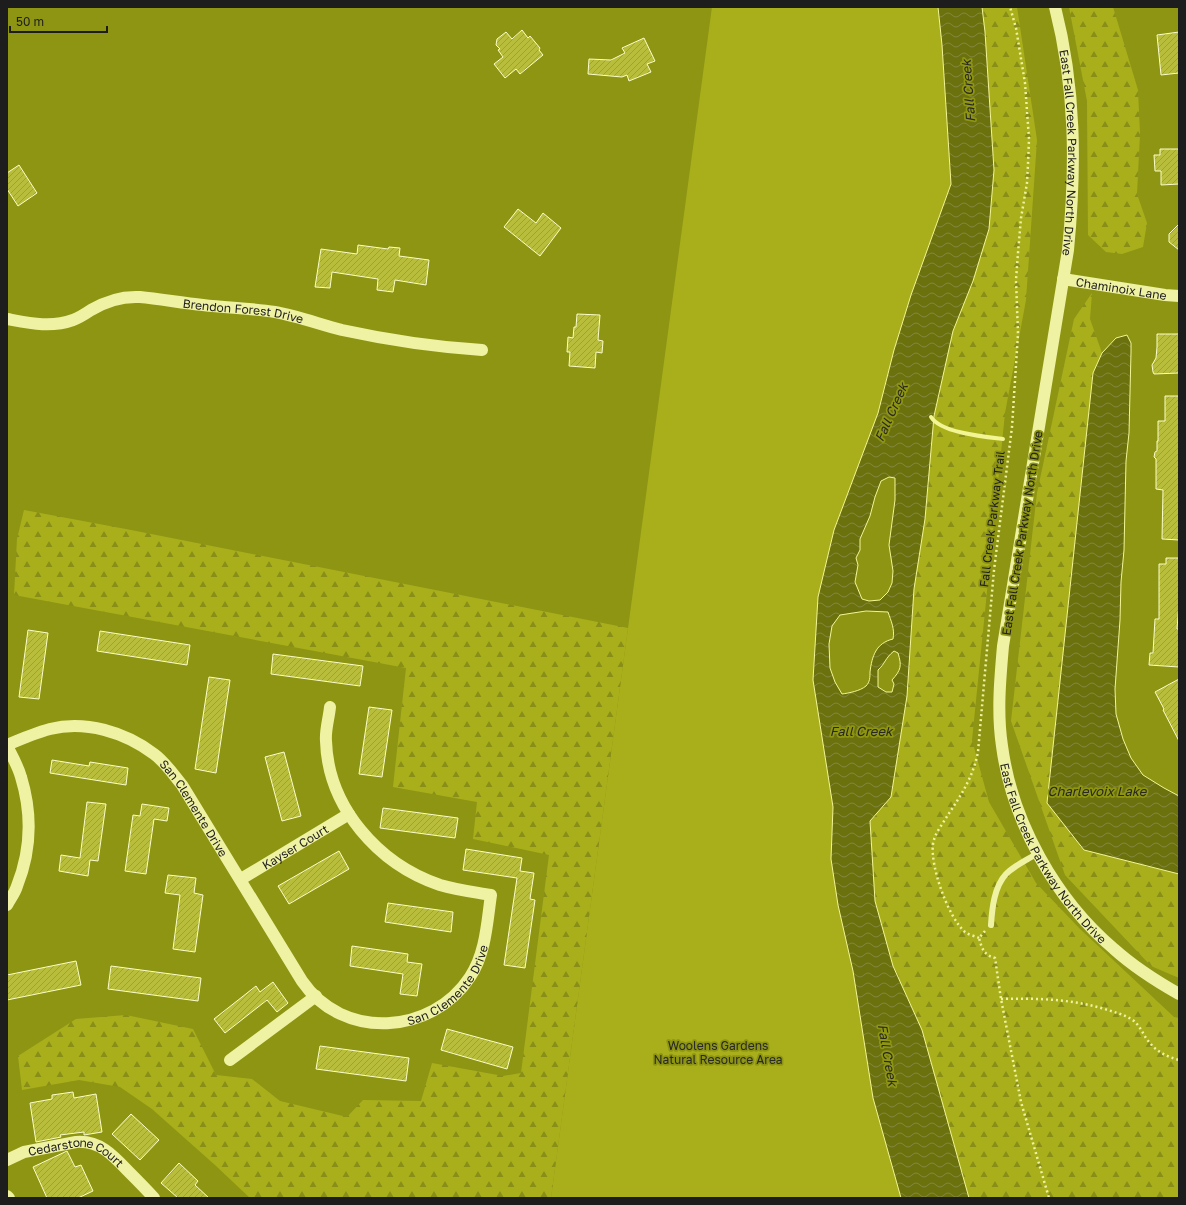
<svg xmlns="http://www.w3.org/2000/svg" width="1186" height="1205" font-family="'Golos Text',sans-serif">
<style>
.green{fill:#a9af1b}
.forest{fill:url(#forest-firs)}
.water{fill:url(#water-waves);stroke:#f3f595;fill-rule:evenodd}
.lines{fill:none;stroke-linecap:round;stroke-linejoin:round}
.stream{stroke:#f3f595;stroke-width:4}
.building{fill:url(#building-hatch);stroke:#fbfdca}
.path{stroke:#eff2a3;stroke-width:2.5;stroke-dasharray:2 3;stroke-linecap:butt}
.lane{stroke:#eff2a3;stroke-width:6}
.street{stroke:#eff2a3;stroke-width:12}
.labels{text-anchor:middle;dominant-baseline:central;stroke-width:3.5;stroke-linejoin:round;paint-order:stroke}
.street-label{font-size:12px;fill:#1d1d1d;stroke:#8e9513}
.park-label{font-size:12px;fill:#282924;stroke:#8e9513}
.water-label{font-size:13px;font-style:italic;fill:#282821;stroke:#8e9513}
</style>
<defs>
<pattern id="forest-firs" width="22" height="20" patternUnits="userSpaceOnUse"><rect width="22" height="20" fill="#a9af1b"/><path d="M5 1l3.5 6h-7zM16 11l3.5 6h-7z" fill="#898e17"/></pattern>
<pattern id="water-waves" width="16" height="10" patternUnits="userSpaceOnUse"><rect width="16" height="10" fill="#6b710c"/><path d="M0 5q4-4 8 0t8 0" fill="none" stroke="#838740"/></pattern>
<pattern id="building-hatch" width="6" height="6" patternUnits="userSpaceOnUse"><rect width="6" height="6" fill="#b8bd3c"/><path d="M-1 1l2-2M0 6l6-6M5 7l2-2" fill="none" stroke="#9ea234"/></pattern>
</defs>
<rect width="100%" height="100%" fill="#8e9513"/>
<polygon class="green" points="712,7 938,7 942,45 951,184 911,295 894,350 878,413 834,530 818,597 813,680 833,807 831,859 838,905 853,971 873,1098 901,1198 551,1198"/>
<g class="forest">
<polygon points="982,7 1017,7 1037,140 1026,300 1005,413 972,740 989,802 1036,883 1080,929 1174,1017 1179,1018 1179,1198 969,1198 922,1030 893,966 875,901 870,821 891,797 907,696 914,589 925,519 934,416 953,331 973,281 989,229 994,170 985,32"/>
<polygon points="1069,7 1113,7 1138,90 1140,134 1137,194 1147,223 1143,247 1122,254 1106,252 1088,235 1087,101"/>
<polygon points="1092,293 1090,319 1102,353 1093,373 1047,803 1084,850 1179,874 1179,978 1151,966 1065,875 1011,721 1037,493 1074,319"/>
<polygon points="24,510 131,530 628,628 551,1198 250,1198 215,1165 152,1109 120,1087 79,1080 22,1090 18,1056 76,1019 126,1015 193,1029 216,1075 252,1079 280,1101 347,1117 363,1100 421,1101 432,1063 503,1076 521,1073 549,855 473,839 477,802 393,787 406,668 14,595 17,539"/>
</g>
<g class="water">
<path d="M938,7H982L985,32L994,170L989,229L973,281L953,331L934,416L925,519L914,589L907,696L891,797L870,821L875,901L893,966L922,1030L969,1198H901L873,1098L853,971L838,905L831,859L833,807L813,680L818,597L834,530L878,413L894,350L911,295L951,184L942,45ZM889,477L895,478V500L889,545L893,571L892,583L888,592L880,600L869,601L862,599L855,582L858,565L856,558L860,550V539L870,516L875,497L881,481ZM866,611L888,612C891,621 895,629 893,639C876,643 872,656 870,672C870,677 870,682 866,686C860,691 849,693 842,694L835,682L830,668L829,644L832,626L840,615ZM894,651L898,653C902,666 901,670 892,680L894,684L892,692H886L878,687V670C885,664 885,658 894,651Z"/>
<polygon points="1127,335 1131,343 1131,352 1129,433 1126,461 1124,550 1121,582 1120,620 1115,689 1116,714 1123,739 1131,758 1143,775 1164,788 1179,796 1179,874 1084,850 1047,803 1093,373 1102,353 1116,338"/>
</g>
<g class="lines">
<path class="stream" d="M931,417C941,433 986,437 1003,439"/>
</g>
<g class="building">
<polygon points="522,30 528,38 530,36 540,48 539,50 543,55 520,74 516,69 505,78 494,64 503,57 498,50 500,49 496,45 497,39 506,32 512,39"/>
<polygon points="1179,32 1179,73 1161,75 1157,35"/>
<polygon points="644,38 655,61 647,64 651,72 629,81 627,75 622,77 588,74 589,59 611,60 625,53 622,48"/>
<polygon points="1160,149 1179,149 1179,184 1161,185 1161,171 1155,171 1154,155 1160,155"/>
<polygon points="19,165 37,193 18,206 7,189 7,173"/>
<polygon points="518,209 536,223 543,213 561,228 540,256 504,227"/>
<polygon points="1179,224 1179,250 1169,242 1169,234"/>
<polygon points="358,245 388,249 389,247 400,248 399,256 429,260 426,285 395,280 393,292 377,290 378,279 332,272 330,288 315,287 321,249 357,254"/>
<polygon points="577,314 600,315 598,340 603,341 602,353 596,352 595,368 569,366 570,352 567,352 568,337 573,338 574,327 576,327"/>
<polygon points="1157,334 1179,334 1179,373 1154,374 1153,372 1152,365 1156,358 1157,347"/>
<polygon points="1165,396 1179,396 1179,540 1162,539 1163,490 1156,489 1156,459 1154,457 1155,452 1157,451 1157,441 1158,441 1158,421 1165,421"/>
<polygon points="1166,558 1179,558 1179,604 1177,629 1179,629 1179,667 1149,665 1150,653 1153,653 1155,619 1159,619 1159,564 1166,564"/>
<polygon points="28,630 48,633 39,699 19,697"/>
<polygon points="100,631 190,645 187,665 97,651"/>
<polygon points="273,654 363,666 360,686 271,674"/>
<polygon points="209,677 230,680 216,773 195,769"/>
<polygon points="1179,679 1179,741 1163,710 1164,709 1155,692"/>
<polygon points="369,707 392,710 382,777 359,774"/>
<polygon points="284,752 301,816 282,821 265,757"/>
<polygon points="52,760 89,766 90,762 128,768 126,785 50,773"/>
<polygon points="87,802 106,804 98,861 90,860 88,876 59,871 61,855 80,858"/>
<polygon points="142,804 169,808 167,821 154,819 146,874 125,871 133,815 140,816"/>
<polygon points="383,808 458,818 455,838 380,828"/>
<polygon points="466,849 522,858 520,871 534,873 530,899 535,900 525,968 504,965 517,878 463,870"/>
<polygon points="339,851 349,869 289,904 278,886"/>
<polygon points="168,875 196,878 194,893 203,895 195,952 173,949 180,895 165,893"/>
<polygon points="388,903 453,912 451,932 385,922"/>
<polygon points="352,946 408,954 407,962 422,964 417,996 400,994 403,974 350,966"/>
<polygon points="76,961 81,985 7,1000 7,975"/>
<polygon points="111,966 201,978 198,1001 108,989"/>
<polygon points="273,982 288,1003 277,1012 267,1000 225,1033 214,1019 256,986 260,992"/>
<polygon points="447,1029 513,1047 507,1069 441,1050"/>
<polygon points="320,1046 409,1058 406,1081 316,1069"/>
<polygon points="73,1092 74,1098 96,1094 102,1132 84,1135 84,1132 60,1135 61,1137 36,1142 30,1103 52,1099 52,1095"/>
<polygon points="131,1114 159,1140 140,1160 112,1134"/>
<polygon points="67,1151 75,1167 81,1165 93,1191 78,1198 47,1198 33,1167"/>
<polygon points="179,1163 198,1181 195,1185 209,1198 178,1198 161,1183"/>
</g>
<g class="lines">
<g class="path">
<path d="M985,931L979,938C982,949 984,955 995,958L1001,999L1021,1102L1049,1198"/>
<path d="M979,938C975,936 969,935 965,932C948,917 930,866 933,844C934,838 936,834 939,829C955,803 972,783 978,752L994,570L1012,427L1018,334L1016,280L1018,253L1021,218L1027,183L1028,164L1029,139L1025,83L1016,28L1010,7"/>
<path d="M1001,999C1037,998 1073,999 1108,1010C1117,1013 1126,1015 1134,1021C1141,1027 1144,1037 1150,1043C1157,1052 1168,1057 1179,1060"/>
</g>
<path class="lane" d="M991,925C992,909 994,887 1006,874C1015,865 1027,860 1038,853"/>
<g class="street">
<path id="s1" d="M1055,7C1076,89 1076,167 1068,250L1003,646C1000,680 997,713 1002,746C1012,822 1056,900 1114,949C1134,967 1156,981 1179,994"/>
<path id="s2" d="M1063,279L1165,295L1179,296"/>
<path id="s3" d="M7,319C29,323 51,328 73,320C79,318 85,314 91,310C106,301 122,296 140,297C161,299 182,303 203,305C226,308 251,308 275,312C297,316 319,324 342,330C388,340 435,347 482,350"/>
<path id="s4" d="M7,745C21,739 35,733 50,729C85,720 125,732 154,754C165,762 173,774 182,785L302,981C343,1041 432,1035 470,977C486,953 487,922 491,895C474,892 457,890 440,885C378,864 328,807 326,741C325,730 329,718 330,707"/>
<path d="M7,746C12,756 18,766 21,777C32,813 31,851 17,886C15,893 10,899 7,905"/>
<path id="s5" d="M241,879L349,814"/>
<polyline points="230,1060 316,996"/>
<path id="s6" d="M7,1160L24,1152L76,1142C99,1140 113,1155 128,1171C137,1180 146,1189 154,1198"/>
<polyline points="7,1196 9,1198"/>
</g>
</g>
<g class="labels">
<g class="street-label">
<text stroke="none"><textPath href="#s1" startOffset="147">East Fall Creek Parkway North Drive</textPath></text>
<text stroke="none"><textPath href="#s2" startOffset="59">Chaminoix Lane</textPath></text>
<text stroke="none"><textPath href="#s3" startOffset="243">Brendon Forest Drive</textPath></text>
<text transform="translate(992 519) rotate(-83)">Fall Creek Parkway Trail</text>
<text transform="translate(1022 533) rotate(-81)">East Fall Creek Parkway North Drive</text>
<text stroke="none"><textPath href="#s4" startOffset="224">San Clemente Drive</textPath></text>
<text stroke="none"><textPath href="#s5" startOffset="63">Kayser Court</textPath></text>
<text stroke="none"><textPath href="#s1" startOffset="867">East Fall Creek Parkway North Drive</textPath></text>
<text stroke="none"><textPath href="#s4" startOffset="604">San Clemente Drive</textPath></text>
<text stroke="none"><textPath href="#s6" startOffset="74">Cedarstone Court</textPath></text>
</g>
<g class="park-label">
<text x="718" y="1045">Woolens Gardens<tspan x="718" dy="14">Natural Resource Area</tspan></text>
</g>
<g class="water-label">
<text transform="translate(968 91) rotate(-94)">Fall Creek</text>
<text transform="translate(891 412) rotate(-66)">Fall Creek</text>
<text x="861" y="731">Fall Creek</text>
<text x="1097" y="791">Charlevoix Lake</text>
<text transform="translate(888 1055) rotate(80)">Fall Creek</text>
</g>
</g>
<rect width="1186" height="1205" fill="none" stroke="#1d1d1d" stroke-width="16"/>
<path d="M10 26v6h97v-6" fill="none" stroke="#1d1d1d" stroke-width="2"/>
<text x="16" y="26" font-size="12" fill="#1d1d1d" stroke="#8e9513" stroke-width="3" paint-order="stroke">50 m</text>
</svg>
